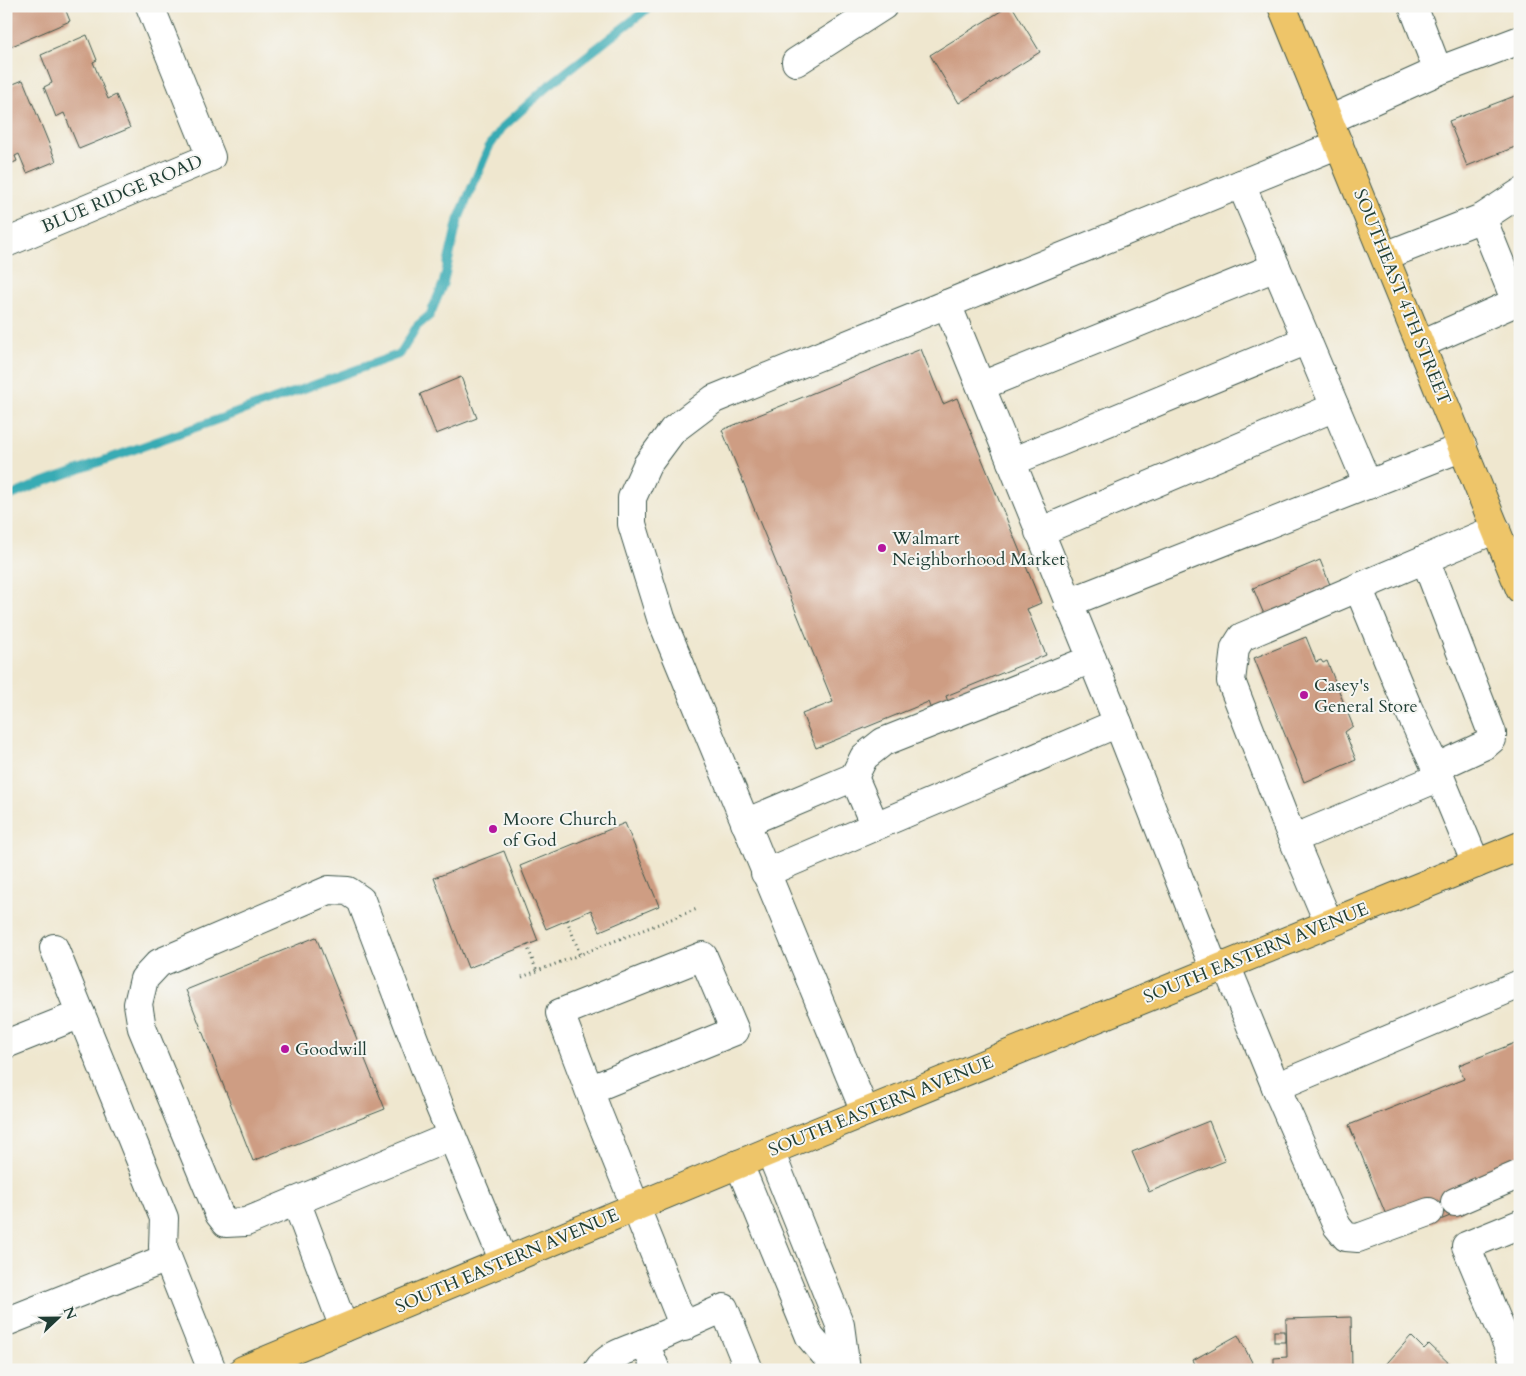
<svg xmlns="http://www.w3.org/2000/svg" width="1526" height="1376" font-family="Cardo,serif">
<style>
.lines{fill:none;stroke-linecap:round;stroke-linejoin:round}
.stream{stroke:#39abb4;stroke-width:9}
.building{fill:#ce9d83}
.minor-casing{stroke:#3e564b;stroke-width:30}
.major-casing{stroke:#3e564b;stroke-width:30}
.path{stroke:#3e564b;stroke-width:3;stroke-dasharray:1 4;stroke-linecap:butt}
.minor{stroke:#fff;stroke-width:28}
.major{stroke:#eec569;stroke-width:28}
.poi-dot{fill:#b5179e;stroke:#f6f6f2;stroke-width:2}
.labels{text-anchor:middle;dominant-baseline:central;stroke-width:4;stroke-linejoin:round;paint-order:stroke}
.street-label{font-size:18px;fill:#1f3d34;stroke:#f6f6f2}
.poi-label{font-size:18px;fill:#1f3d34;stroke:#f6f6f2;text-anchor:start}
</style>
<rect width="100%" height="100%" fill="#f6f6f2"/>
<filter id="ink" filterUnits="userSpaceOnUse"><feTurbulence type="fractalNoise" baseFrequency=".02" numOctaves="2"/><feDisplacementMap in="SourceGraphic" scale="10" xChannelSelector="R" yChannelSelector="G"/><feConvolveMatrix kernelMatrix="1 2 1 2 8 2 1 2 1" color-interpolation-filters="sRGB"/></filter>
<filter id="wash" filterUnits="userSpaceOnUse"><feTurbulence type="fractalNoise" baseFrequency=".0096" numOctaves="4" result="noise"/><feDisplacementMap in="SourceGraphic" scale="20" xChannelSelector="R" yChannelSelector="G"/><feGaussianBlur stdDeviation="1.12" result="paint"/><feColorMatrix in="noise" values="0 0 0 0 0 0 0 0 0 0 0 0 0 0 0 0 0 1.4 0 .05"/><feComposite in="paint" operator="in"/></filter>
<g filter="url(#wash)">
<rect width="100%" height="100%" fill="#efe7cf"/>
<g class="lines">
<polyline class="stream" points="6,498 38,484 400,354 417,326 430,315 443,284 458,220 489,147 502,128 548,86 651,6"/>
</g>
<g id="blocks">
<g class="building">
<polygon points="6,6 64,6 70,21 12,46 6,33"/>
<polygon points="1009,6 1012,6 1040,52 959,103 930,55"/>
<polygon points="87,35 97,60 93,62 108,99 116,95 130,128 79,149 64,113 56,117 44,87 52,83 41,55"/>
<polygon points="23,80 56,161 27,173 19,154 15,156 17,161 6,166 6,87"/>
<polygon points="1520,94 1520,145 1467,166 1449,121"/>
<polygon points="921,349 943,404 957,398 1041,603 1027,609 1046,655 946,696 949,705 932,712 928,702 816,748 802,714 833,702 722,430"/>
<polygon points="461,377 477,418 436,434 420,394"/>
<polygon points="1320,560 1333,592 1266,619 1253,588"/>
<polygon points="1306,637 1316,662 1321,660 1323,663 1327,661 1353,726 1345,732 1356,760 1304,782 1254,658"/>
<polygon points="625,823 659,906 600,931 591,910 546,929 520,866"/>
<polygon points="504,851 538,941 468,968 434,878"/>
<polygon points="316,937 385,1109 253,1161 186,990"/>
<polygon points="1520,1041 1520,1163 1460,1212 1433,1223 1386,1215 1349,1125 1464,1079 1459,1065"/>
<polygon points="1209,1121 1225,1161 1149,1192 1132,1152"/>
<polygon points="1351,1317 1352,1368 1274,1370 1274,1358 1287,1357 1286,1319"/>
<rect x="1274" y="1331" width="11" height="11"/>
<polygon points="1238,1335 1256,1370 1198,1370 1193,1360"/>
<polygon points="1411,1336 1424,1349 1429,1344 1455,1369 1381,1370"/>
</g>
</g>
</g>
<g filter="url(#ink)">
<use href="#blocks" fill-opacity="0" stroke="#3e564b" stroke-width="1"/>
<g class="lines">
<g class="minor-casing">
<g id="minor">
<polyline points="1413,6 1438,71"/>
<polyline points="796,62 883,6"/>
<polyline points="1329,120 1438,71 1520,40"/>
<polyline points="1241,184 1368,485"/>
<polyline points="6,243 211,157 150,6"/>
<polyline points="1385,256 1482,218 1520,193"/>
<polyline points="947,304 1118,723 1215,970"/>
<polyline points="1421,344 1516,302 1482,218"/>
<polyline points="981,386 1276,267"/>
<polyline points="1011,462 1307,340"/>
<polyline points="1039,532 1335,407"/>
<polyline points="1425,559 1492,733 1492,739 1485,745 1435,768"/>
<polyline points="1358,587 1408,708 1440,777"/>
<polyline points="1068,603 1463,447"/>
<polyline points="854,777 875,826"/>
<polyline points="745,823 854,777 864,757 883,742 1092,659"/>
<polyline points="1293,839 1440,777 1476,864"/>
<polyline points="765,873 1118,723"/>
<polyline points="1329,924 1287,825 1231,681 1235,648 1242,637 1496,529"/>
<polyline points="54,948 164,1218 163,1247 212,1370"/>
<polyline points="1226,965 1276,1087 1337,1226 1346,1237 1358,1238 1429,1212"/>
<polyline points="6,1044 81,1014"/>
<polyline points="1276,1087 1520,984"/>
<polyline points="589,1090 735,1031 703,956 560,1013 599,1116 684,1327"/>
<polyline points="865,1112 661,618 632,524 632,498 647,465 673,430 714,399 1339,144"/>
<polyline points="452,1136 246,1222 226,1223 219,1214 142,1028 138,1004 144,979 159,963 329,890 348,891 361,900 439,1105 504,1262"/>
<polyline points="770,1151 840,1325 846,1370"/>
<polyline points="739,1164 810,1337 838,1370"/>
<polyline points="296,1201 344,1328"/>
<polyline points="1455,1202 1520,1174"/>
<polyline points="6,1322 167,1258"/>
<path d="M598,1370C607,1355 630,1349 645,1343"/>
<polyline points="656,1370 645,1343 724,1308 749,1370"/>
<polyline points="1518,1370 1466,1246 1520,1224"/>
</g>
</g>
<g class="major-casing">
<g id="major">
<polyline points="1282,6 1520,589"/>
<polyline points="243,1370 770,1151 1520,846"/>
</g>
</g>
<g class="path">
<polyline points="567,920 580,954"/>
<polyline points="527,945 537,972"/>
<polyline points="522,977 697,909"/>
</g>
<use href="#minor" class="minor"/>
<use href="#major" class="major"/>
</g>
</g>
<g class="poi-dot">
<circle cx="882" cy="548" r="5"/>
<circle cx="1304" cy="695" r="5"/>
<circle cx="493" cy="829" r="5"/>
<circle cx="285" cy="1049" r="5"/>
</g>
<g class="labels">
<g class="street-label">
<text transform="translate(122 194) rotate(-23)">BLUE RIDGE ROAD</text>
<text transform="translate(1402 297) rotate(68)">SOUTHEAST 4TH STREET</text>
<text transform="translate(1256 953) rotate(-22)">SOUTH EASTERN AVENUE</text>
<text transform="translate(881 1106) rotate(-22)">SOUTH EASTERN AVENUE</text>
<text transform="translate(507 1261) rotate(-23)">SOUTH EASTERN AVENUE</text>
</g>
<g class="poi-label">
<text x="892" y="538">Walmart<tspan x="892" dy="21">Neighborhood Market</tspan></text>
<text x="1314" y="685">Casey's<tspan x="1314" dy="21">General Store</tspan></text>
<text x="503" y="819">Moore Church<tspan x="503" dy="21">of God</tspan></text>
<text x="295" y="1049">Goodwill</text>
</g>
</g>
<rect width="1526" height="1376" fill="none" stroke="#f6f6f2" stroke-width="25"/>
<g transform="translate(58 1318) rotate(68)" stroke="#f6f6f2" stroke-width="4" paint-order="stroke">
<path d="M0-4L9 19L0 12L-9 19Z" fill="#1f3d34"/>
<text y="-8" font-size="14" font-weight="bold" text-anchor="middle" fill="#1f3d34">N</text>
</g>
</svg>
